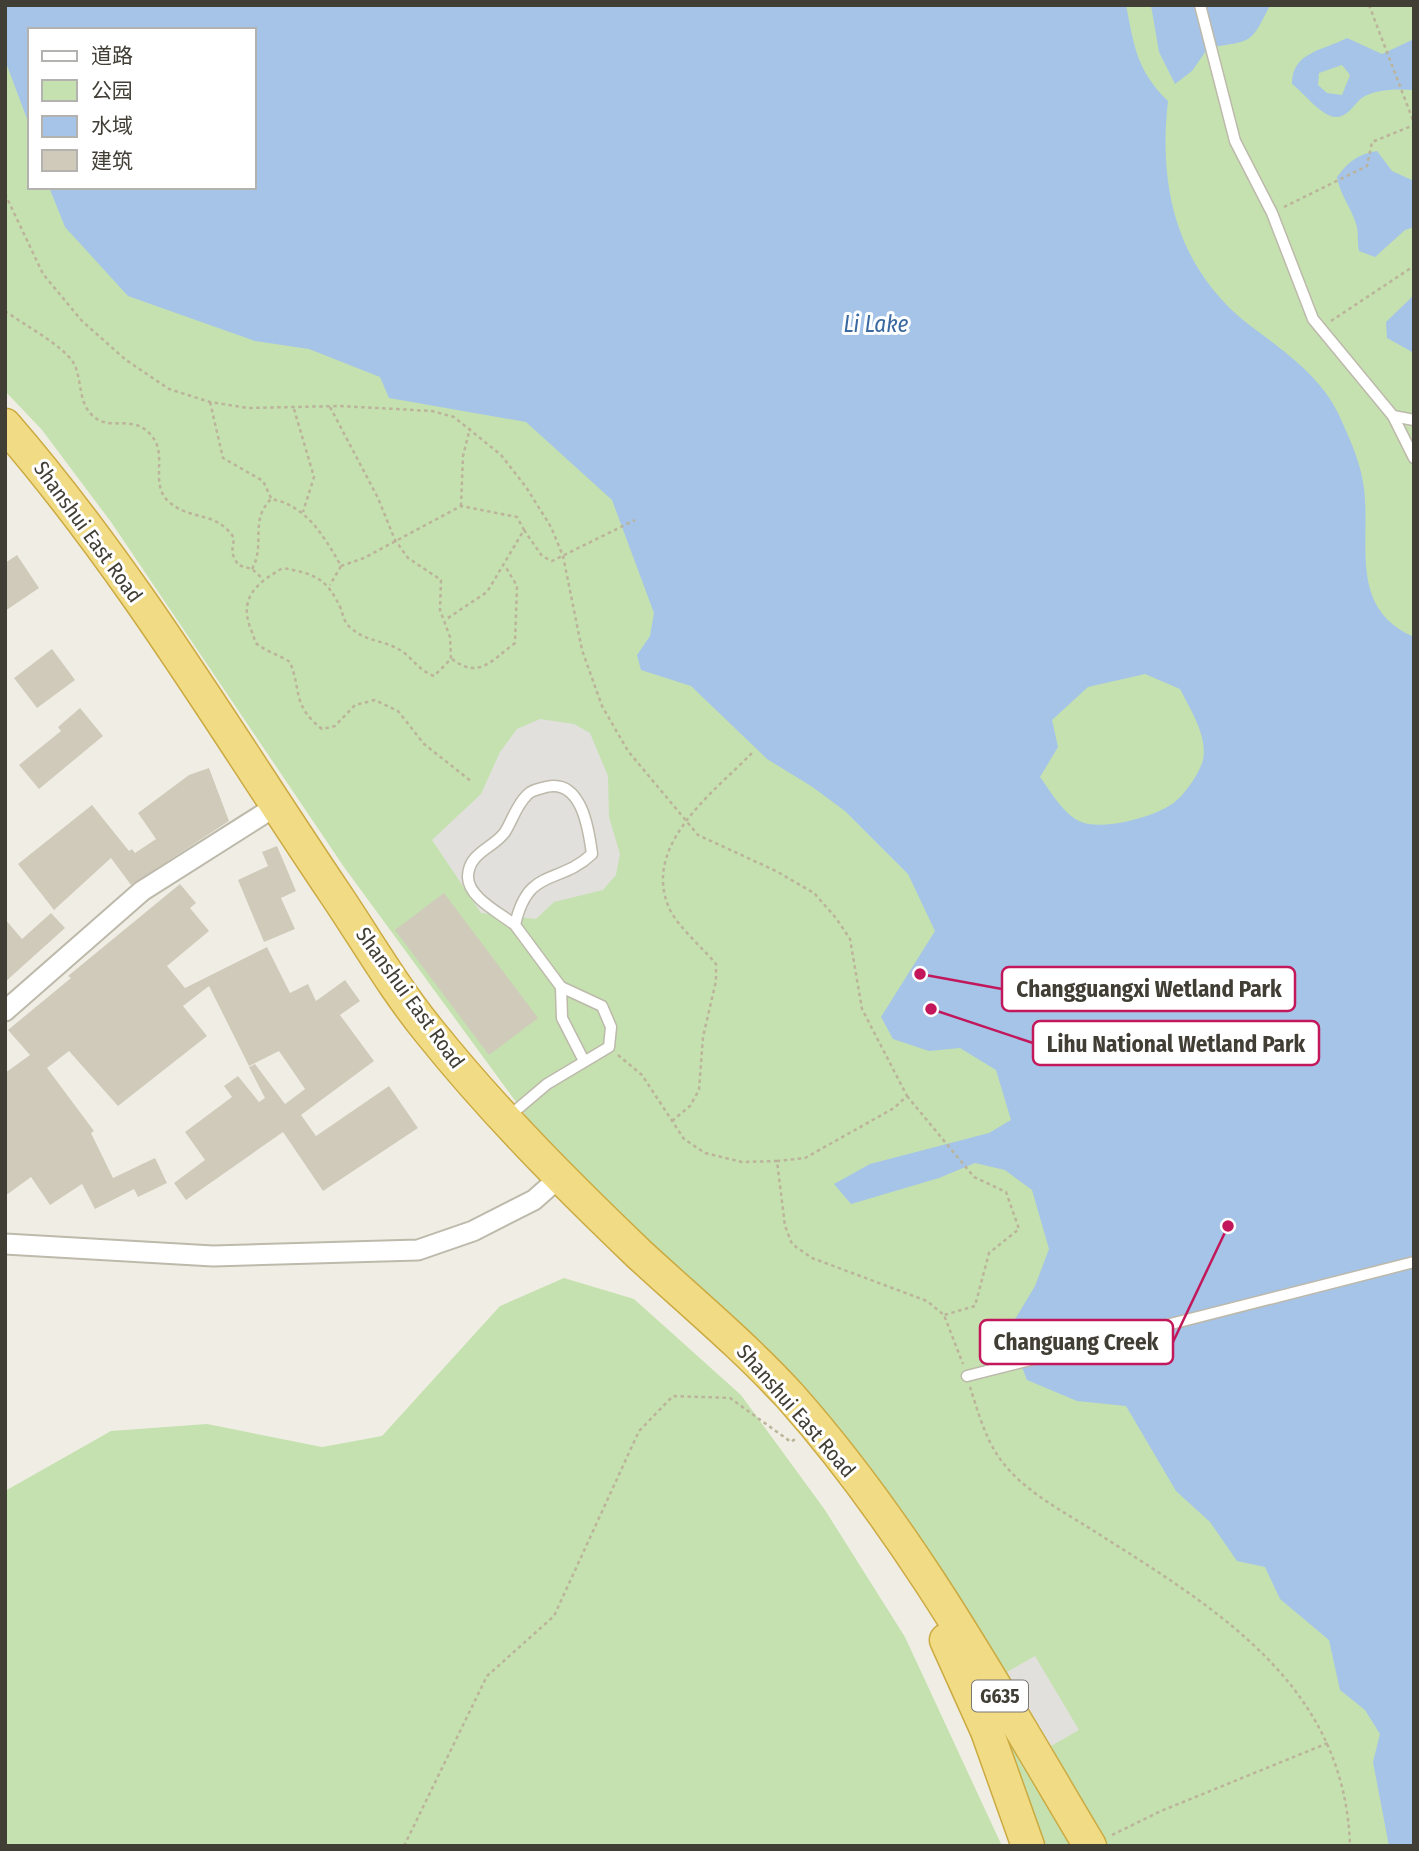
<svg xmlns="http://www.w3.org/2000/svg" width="1419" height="1851" font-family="'Fira Sans Condensed','Noto Sans SC',sans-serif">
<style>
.green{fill:#c5e1b0;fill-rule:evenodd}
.parking{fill:#e1e0dc}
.water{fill:#a5c4e8;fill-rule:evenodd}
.building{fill:#d0cabb}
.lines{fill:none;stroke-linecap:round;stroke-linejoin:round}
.service-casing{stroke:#bdb9ab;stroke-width:13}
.minor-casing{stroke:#bdb9ab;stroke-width:23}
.trunk-casing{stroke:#ccaa42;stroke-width:35}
.path{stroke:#bbb39a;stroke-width:2.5;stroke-dasharray:3.5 3.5;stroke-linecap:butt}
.service{stroke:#fff;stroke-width:10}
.minor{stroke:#fff;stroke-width:19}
.trunk{stroke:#f1dc85;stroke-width:32}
.labels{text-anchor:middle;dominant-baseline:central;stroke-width:6;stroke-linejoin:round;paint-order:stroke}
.shield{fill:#fff;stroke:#7a7872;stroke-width:2}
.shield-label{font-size:19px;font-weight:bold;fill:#413e35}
.street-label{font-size:21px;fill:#413e35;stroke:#fff}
.water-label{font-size:23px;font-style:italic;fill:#3a69a1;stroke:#fff}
.leader{fill:none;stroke:#c2185b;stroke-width:2.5}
.callout-dot{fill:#c2185b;stroke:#fff;stroke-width:2.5}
.callout{fill:#fff;stroke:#c2185b;stroke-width:2.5}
.callout-label{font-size:23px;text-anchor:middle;font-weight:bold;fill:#413e35}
</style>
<rect width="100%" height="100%" fill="#f0eee4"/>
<g class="green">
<path d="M5,5H1414V1846H1044L937,1563L786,1368L552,1151L344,867L111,522L42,430L5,391ZM30,30H254V187H30Z"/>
<polygon points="564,1278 634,1299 741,1395 825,1510 905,1637 1002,1846 5,1846 5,1491 111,1431 207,1424 322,1447 382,1436 500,1306"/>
</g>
<g class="parking">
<polygon points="540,719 574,724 590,733 608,776 609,817 620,854 616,875 603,890 554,902 536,919 481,913 432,840 481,794 500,752 517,729"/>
<polygon points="1035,1656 1079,1730 1051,1746 1007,1672"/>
</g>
<g class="water">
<path d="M5,5H1126C1134,46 1137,71 1168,101C1158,187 1177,268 1248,324C1280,348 1320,375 1338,413C1348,435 1359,458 1363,482C1373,538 1345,607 1414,637V1846H1389L1373,1762L1380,1734L1365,1710L1340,1690L1329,1640L1280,1599L1265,1567L1237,1561L1210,1522L1176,1491L1126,1406L1077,1401L1027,1380L1008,1331L1035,1286L1049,1249L1032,1190L1005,1170L975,1163L939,1178L851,1204L834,1184L870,1164L989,1133L1011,1120L996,1070L960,1048L929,1051L893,1039L881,1017L935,931L908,874L845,811L811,786L767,759L691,686L641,670L637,655L650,636L654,613L612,500L526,422L389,398L380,377L309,349L255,341L128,296L65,227L49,187H254V30H30V127L5,60ZM1145,674L1180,689C1190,709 1208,736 1203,760C1199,774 1184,796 1172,804C1154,817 1100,832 1079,821C1062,812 1051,792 1040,777L1058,747L1052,720L1088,687Z"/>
<path d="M1151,5H1270C1250,46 1252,40 1208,48L1192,71L1175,84L1159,52Z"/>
<path d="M1347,38L1382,54L1414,39V90C1399,89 1379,89 1365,96C1354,102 1349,118 1335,117C1320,115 1304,93 1292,84C1292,52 1322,51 1347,38ZM1342,65L1350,75L1342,95L1327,93L1318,85L1319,73Z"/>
<path d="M1377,151L1392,171L1414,181V227L1405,230L1375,257L1359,251C1357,242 1359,232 1356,224C1351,207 1340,195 1337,177C1348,162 1358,154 1377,151Z"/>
<polygon points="1414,295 1414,353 1387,338 1386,322"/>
</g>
<g class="building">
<polygon points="17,555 39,588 5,611 5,563"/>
<polygon points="52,649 75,680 37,708 14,678"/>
<polygon points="80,708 103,736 39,789 19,765 61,731 58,727"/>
<polygon points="209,768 229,821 131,885 111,858 54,910 18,864 92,805 129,851 132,849 135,853 156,839 138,813 189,775"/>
<polygon points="277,846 296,891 281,898 295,929 264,942 238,880 268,866 262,852"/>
<polygon points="180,884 196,903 190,908 209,931 167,966 185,988 267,947 290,993 308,984 316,1001 345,980 360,1001 340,1015 374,1061 301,1115 316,1136 389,1086 418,1128 323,1191 283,1132 186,1200 174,1183 205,1160 185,1132 232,1097 224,1086 238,1076 259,1102 265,1098 249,1067 255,1064 285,1104 305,1089 279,1051 249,1066 209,986 183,1006 207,1036 118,1106 69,1051 47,1068 94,1131 91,1133 113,1178 155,1158 167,1183 138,1197 134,1189 95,1209 82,1184 50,1205 31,1177 5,1196 5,1073 30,1055 8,1030 71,978 68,976"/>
<polygon points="444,893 538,1018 489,1055 395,930"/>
<polygon points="51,913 65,928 5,982 5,919 22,939"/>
</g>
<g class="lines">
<g class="service-casing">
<g id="service">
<polyline points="1200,5 1235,141 1272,213 1313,319 1393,416 1414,458"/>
<polyline points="1393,416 1414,420"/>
<polyline points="561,987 562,1018 584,1061"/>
<path d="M508,1117L547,1084L609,1047L611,1027L602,1006L561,987L515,925C528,866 558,886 592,854C589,831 582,778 546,787C539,789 531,790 527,795C516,806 513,819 505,832C494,848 469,852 468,876C467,897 500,913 515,925"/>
<polyline points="967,1376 1414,1262"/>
</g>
</g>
<g class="minor-casing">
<g id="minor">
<polyline points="5,1011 142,891 276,806"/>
<polyline points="5,1244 213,1256 418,1250 473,1231 534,1200 560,1177"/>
</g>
</g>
<g class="trunk-casing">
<g id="trunk">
<path d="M5,425C129,568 227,733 332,889C364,936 393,987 429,1031C493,1111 565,1183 639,1254C690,1301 743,1345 790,1396C910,1531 998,1692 1090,1846"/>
<polyline points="946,1640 987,1731 1028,1846"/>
</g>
</g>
<g class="path">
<polyline points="1369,5 1414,123"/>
<polyline points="5,194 43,274 82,321 126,360 169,389 210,402 248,408 340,406 432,411 454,417 501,455 526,487 551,527 563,556 582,650 602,706 628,751 698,835 776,871 814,893 836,918 850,939 862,1009 907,1096 894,1108 805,1158 777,1161 785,1226 792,1244 812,1258 927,1301 944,1315 963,1364"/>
<polyline points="1284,207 1367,166 1372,142 1414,125"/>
<path d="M5,311C23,324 63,346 73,362C83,379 77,402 93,416C111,433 135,411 154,439C166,457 151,483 167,500C189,522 215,509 234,538L232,553L238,565L252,569L263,579"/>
<polyline points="1331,321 1414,266"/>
<polyline points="210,402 223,458 263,481 271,498"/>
<path d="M330,407L378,498L395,540L408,558L441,580L440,610L450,637L451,659L434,676C418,670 414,659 400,650C384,640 366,642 351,628C345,624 343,616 341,609C327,578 315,574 283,568C258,582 239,597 250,627C252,631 254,639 256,643C263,650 281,656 290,662C302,693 292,705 322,729L335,726L355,705L375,700L398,711L424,744L472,782"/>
<polyline points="294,409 314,477 303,512"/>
<polyline points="461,506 463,456 470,428"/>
<polyline points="524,530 542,556 552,561 635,520"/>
<polyline points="341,566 364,558 461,506 517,517 524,530 487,592 445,620"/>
<path d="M252,569C266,544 249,521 271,499C306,505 324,536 341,566L330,585"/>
<path d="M452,659C479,680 492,660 515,643L517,586L505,566"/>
<polyline points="618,1055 642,1075 684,1139 705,1153 742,1162 777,1161"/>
<polyline points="907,1096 974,1177 1006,1192 1019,1229 989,1253 975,1306 944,1315"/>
<path d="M672,1121L690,1106L699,1090L703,1037L716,981V964C702,947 680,929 670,910C640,846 713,793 752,753"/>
<path d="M970,1387C977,1409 985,1437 998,1456C1021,1490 1061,1510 1094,1531C1215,1608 1345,1684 1350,1846"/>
<polyline points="1112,1835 1161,1811 1328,1743"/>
<polyline points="404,1846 487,1676 554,1616 639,1431 673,1396 730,1398 791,1442 795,1439"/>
</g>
<use href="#service" class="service"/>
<use href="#minor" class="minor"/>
<use href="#trunk" class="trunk"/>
</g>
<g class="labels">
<rect class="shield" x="972" y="1680.5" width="56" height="31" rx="5"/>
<g class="shield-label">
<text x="1000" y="1696">G635</text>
</g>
<g class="street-label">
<text transform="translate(88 532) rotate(54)">Shanshui East Road</text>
<text transform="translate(410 998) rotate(54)">Shanshui East Road</text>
<text transform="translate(796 1411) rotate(49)">Shanshui East Road</text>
</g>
<g class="water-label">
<text x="876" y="324">Li Lake</text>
</g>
</g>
<path class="leader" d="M920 974L1002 989M931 1009L1033 1043M1228 1226L1173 1342"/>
<g class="callout-dot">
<circle cx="920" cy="974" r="7"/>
<circle cx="931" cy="1009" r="7"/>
<circle cx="1228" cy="1226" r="7"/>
</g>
<g class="callout">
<rect x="1002" y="967" width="293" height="44" rx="7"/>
<rect x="1033" y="1021" width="286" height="44" rx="7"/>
<rect x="980" y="1320" width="193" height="44" rx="7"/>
</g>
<g class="callout-label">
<text x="1149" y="997">Changguangxi Wetland Park</text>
<text x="1176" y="1052">Lihu National Wetland Park</text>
<text x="1076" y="1350">Changuang Creek</text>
</g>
<rect width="1419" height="1851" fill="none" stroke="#413e35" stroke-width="14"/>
<rect x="28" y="28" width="228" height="161" fill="#ffffff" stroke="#b3b2ae" stroke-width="2"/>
<rect x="42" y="51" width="35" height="10" fill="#ffffff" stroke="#b3b2ae" stroke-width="2"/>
<text x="91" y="63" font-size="21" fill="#413e35">道路</text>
<rect x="42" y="80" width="35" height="21" fill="#c5e1b0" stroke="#b3b2ae" stroke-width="2"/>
<text x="91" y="98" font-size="21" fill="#413e35">公园</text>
<rect x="42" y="116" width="35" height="21" fill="#a5c4e8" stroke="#b3b2ae" stroke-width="2"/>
<text x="91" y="133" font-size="21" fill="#413e35">水域</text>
<rect x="42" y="150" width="35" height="21" fill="#d0cabb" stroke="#b3b2ae" stroke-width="2"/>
<text x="91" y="168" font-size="21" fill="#413e35">建筑</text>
</svg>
